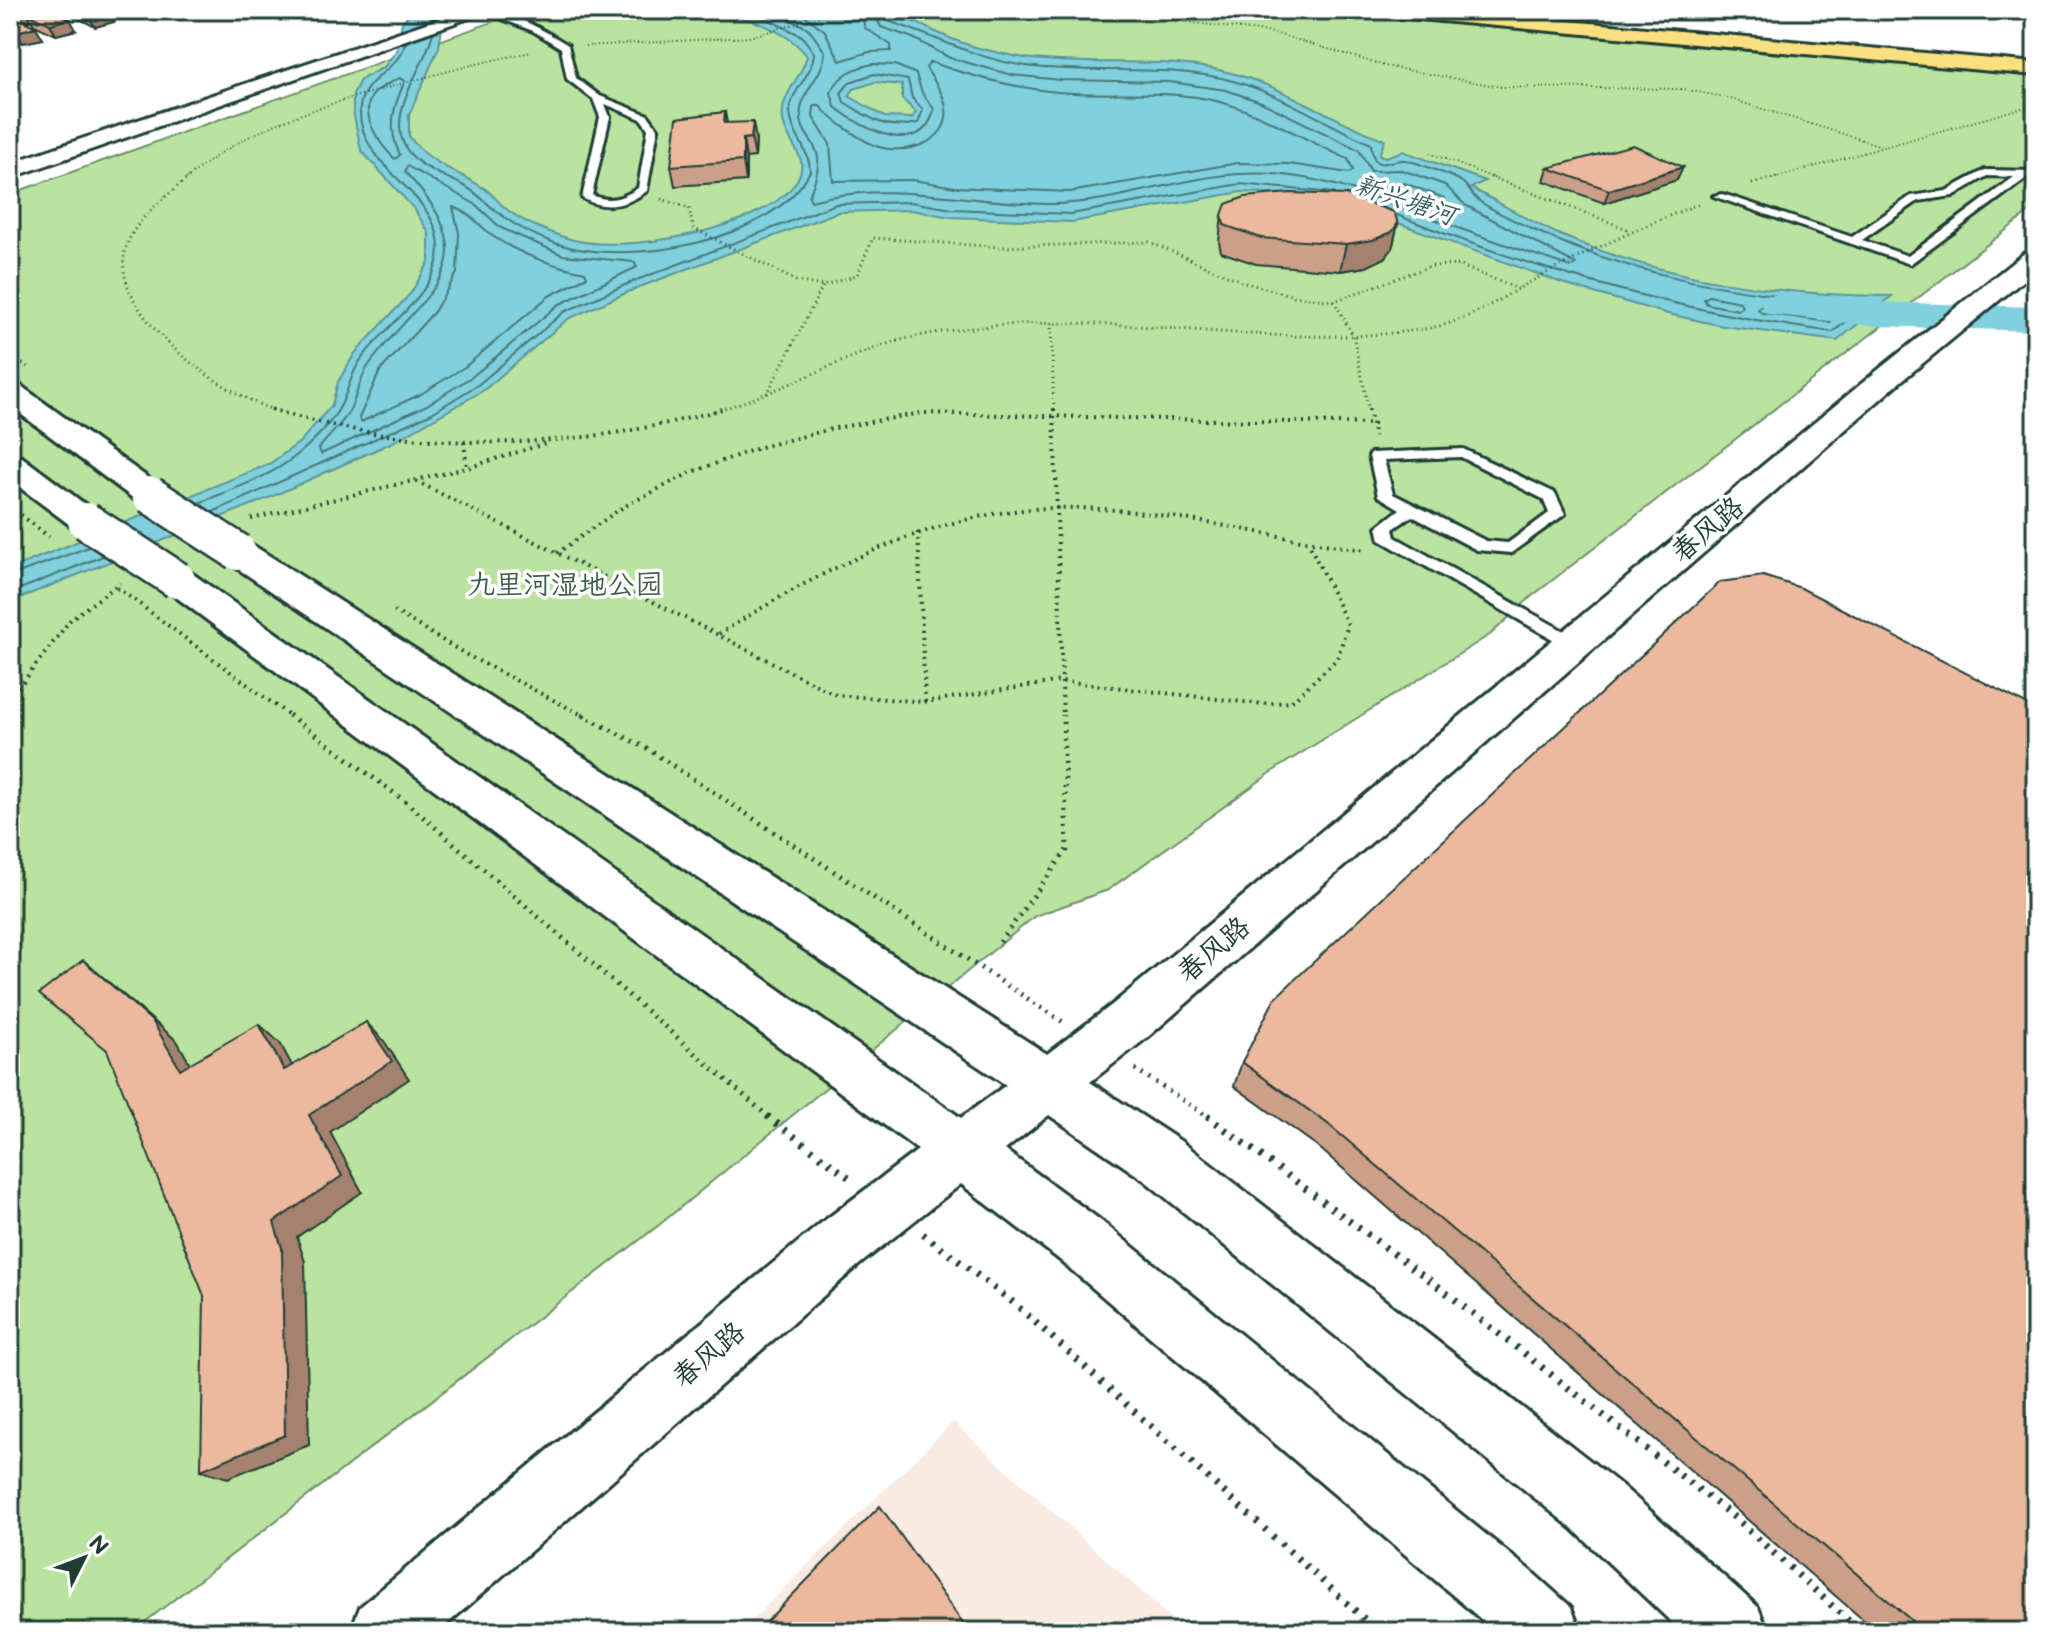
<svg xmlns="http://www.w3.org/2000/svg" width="2046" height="1642" font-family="'Balsamiq Sans','LXGW WenKai TC',sans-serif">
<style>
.built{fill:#f9eae2}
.green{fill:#bae39f;stroke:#6c906a;stroke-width:2}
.water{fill:#81d0de;stroke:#5a959a;stroke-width:2;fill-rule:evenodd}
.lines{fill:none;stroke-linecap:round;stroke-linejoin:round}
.shore{stroke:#467878;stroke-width:2}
.river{fill:#81d0de;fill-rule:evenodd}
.service-casing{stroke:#1f3d34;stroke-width:6}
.tertiary-casing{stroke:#1f3d34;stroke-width:6}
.secondary-casing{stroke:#1f3d34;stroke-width:6}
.primary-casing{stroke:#1f3d34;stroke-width:6}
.path-far4{stroke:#1f3d34;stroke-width:2;stroke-dasharray:1 3;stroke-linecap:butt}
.path-far3{stroke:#1f3d34;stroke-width:3;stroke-dasharray:1 4;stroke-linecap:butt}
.path-far2{stroke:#1f3d34;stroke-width:4;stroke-dasharray:2 5;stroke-linecap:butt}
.path-far1{stroke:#1f3d34;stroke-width:5;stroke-dasharray:2 6;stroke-linecap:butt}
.path{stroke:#1f3d34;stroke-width:7;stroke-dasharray:3 8;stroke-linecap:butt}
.service{fill:#fff;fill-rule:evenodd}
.tertiary{fill:#fff;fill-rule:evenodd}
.secondary{fill:#fff;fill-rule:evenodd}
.primary{fill:#fbe080;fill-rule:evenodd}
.secondary-bridge-casing{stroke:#1f3d34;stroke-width:41;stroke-linecap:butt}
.path-bridge{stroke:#1f3d34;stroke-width:4;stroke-dasharray:2 5;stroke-linecap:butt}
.secondary-bridge{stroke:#fff;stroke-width:36}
.wall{fill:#cb9f88;stroke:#1f3d34;stroke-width:2}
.shaded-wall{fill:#a5826f;stroke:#1f3d34;stroke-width:2}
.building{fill:#ecb99e;stroke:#1f3d34;stroke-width:2}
.labels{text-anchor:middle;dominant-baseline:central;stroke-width:7;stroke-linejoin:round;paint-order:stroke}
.far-water-label{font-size:26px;font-style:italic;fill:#38625e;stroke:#fff}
.street-label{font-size:28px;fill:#1f3d34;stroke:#fff}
.park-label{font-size:28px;fill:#3e5e49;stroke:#fff}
</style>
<rect width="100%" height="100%" fill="#fff"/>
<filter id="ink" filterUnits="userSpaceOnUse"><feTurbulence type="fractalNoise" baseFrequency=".0125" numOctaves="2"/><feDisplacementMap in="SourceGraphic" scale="16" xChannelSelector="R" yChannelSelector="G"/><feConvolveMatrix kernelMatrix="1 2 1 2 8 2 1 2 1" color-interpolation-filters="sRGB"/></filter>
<g filter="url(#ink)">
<polygon class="built" points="953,1422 1186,1632 740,1632"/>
<polygon class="green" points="526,10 1306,10 2036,76 2036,207 1532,596 1491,634 1279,767 1108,890 1035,916 659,1225 132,1632 10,1632 10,194"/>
<path class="water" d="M413,10H445L439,47L409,115V136C428,163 455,170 482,187C493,193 499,204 509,211C525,223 551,233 570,239C622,255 758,230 793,186C815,158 788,148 783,121C779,95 801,80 807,56C786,28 745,17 711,10C761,10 828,4 876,10C908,15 931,32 960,42C981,50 1003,54 1025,58C1097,68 1165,54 1235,74C1288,89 1334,121 1385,140L1379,155L1386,157L1403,151L1485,181L1471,188C1500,203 1528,220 1558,234C1660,279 1781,296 1892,296L1837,341L1723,326L1668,314L1573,287L1387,219L1286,194L1241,192L1072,222L951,217L911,210L838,212L637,288L568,319L484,390L393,442L271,497L10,602V569L269,464L300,442L332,405L338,382L355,353L411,293L429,262V233L415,210L361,150L353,111V94L360,80L384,67L397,50L402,22ZM875,82L902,85V99L916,112L912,118L885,117L849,96L854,89Z"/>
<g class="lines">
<g class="shore">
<path d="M772,10L809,29L825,52C824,75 804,88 801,109C797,146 835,137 809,196L811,201C887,180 969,203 1047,204C1112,205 1174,178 1239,174C1312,169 1372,197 1439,221C1482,237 1527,252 1571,267L1576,264L1465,205L1445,185L1402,170L1371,171L1359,150L1261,102L1226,90L1170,82L1060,80L1012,75L950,58L913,38L881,27L872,10"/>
<polyline points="798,10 825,31 840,61 869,52 891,51 891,45 865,28 860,10"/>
<path d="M882,10L888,21C935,36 976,59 1026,66C1095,75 1165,63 1233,81C1282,94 1325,124 1371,144C1374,176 1387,159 1405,160C1413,161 1456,177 1462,182C1468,186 1471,195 1478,200C1494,212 1514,220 1532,229C1635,278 1746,294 1859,304L1862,309L1833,332C1682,312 1538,272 1397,215"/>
<path d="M433,33C425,66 394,101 401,136C408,166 443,174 466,187C478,193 487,205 499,213C516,227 537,237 558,244C627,267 776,242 810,171C810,149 790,133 790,111C791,89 813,76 814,53L802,36L749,10"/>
<path d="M930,62C976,78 1024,91 1073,93C1116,95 1159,91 1202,98C1254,107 1300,138 1348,159L1353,170L1349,173L1289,164L1238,163L1070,192L955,187L913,180L833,181L830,144L813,117L814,106H820C830,119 861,140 876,146C903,156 951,144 946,108C944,93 933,80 926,68Z"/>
<path d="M873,64L895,65L916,74L922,93L934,109C923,161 862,129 835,107L831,92C840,74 854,68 873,64Z"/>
<path d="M874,74L908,80L912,98L923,110L918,123C884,131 872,119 844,102L841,93L850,82Z"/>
<path d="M399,78L405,81C393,107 387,128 400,155L395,159C381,146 359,116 372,96C378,87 391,83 399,78Z"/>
<path d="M407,166L475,204L501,228L563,255L634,262L637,267L558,305L473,376L427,405L321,454L319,448C328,437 339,427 347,415C357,399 358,380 369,365C426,287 494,267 405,172Z"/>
<polygon points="1404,183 1444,198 1447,208 1442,210 1398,191 1397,185"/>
<path d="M453,207C471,212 480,227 494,237C521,255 554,266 585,272L587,277L549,296L466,366L421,394L361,422L359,418L380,371L434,312L457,273L459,233Z"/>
<polygon points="1709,296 1740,302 1742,307 1738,310 1707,304 1704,299"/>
<polygon points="1763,305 1833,312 1836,316 1830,322 1762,313 1758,309"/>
<path d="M199,503C232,489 269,478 297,455C314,441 331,424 341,405C348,391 351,374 360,361C386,322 454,284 436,230C421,186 357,160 360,109C361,78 398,72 406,42"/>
<polyline points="213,512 432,413 479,384 564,312 634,281 836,204 911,202 952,209 1071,214 1240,184 1334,193"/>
<polyline points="10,576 89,547"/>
<polyline points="10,593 103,556"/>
</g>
<polygon class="river" points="1781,293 1876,302 2036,307 2036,331 1876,326 1767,314 1761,305 1767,296"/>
<g class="service-casing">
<g id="service">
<path d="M479,10C510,10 542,29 568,45L576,78L600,96L648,115L658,129L647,191C626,206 605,211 582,198L600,117L593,99L567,79L561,48L533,31ZM605,104L641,119L648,129L638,188C623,198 609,203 592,195L610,117Z"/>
<path d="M1985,170L2036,171V177H2028L1910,264L1713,196L1723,194L1852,237L1911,196L1946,191ZM1987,176L2014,177L1908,256L1862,240L1918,201L1953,196Z"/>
<path d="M1463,449L1555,493L1565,514L1511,553L1477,550L1412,516L1393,529L1395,537L1580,640L1583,644L1580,648H1568L1380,540L1377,527L1400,509L1378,496L1369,456L1371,453ZM1461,457L1543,499L1549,513L1508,543L1486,541L1393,494L1384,460Z"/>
</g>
</g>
<g class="tertiary-casing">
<polygon id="tertiary" points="465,10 492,10 10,178 10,163"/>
</g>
<g class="secondary-casing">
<g id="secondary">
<polygon points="2036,249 2036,270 1900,382 1149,1036 1090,1082 1182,1142 1620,1484 1758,1607 1768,1632 1682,1632 1574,1530 1144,1180 1049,1115 1005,1150 1100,1220 1533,1573 1571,1607 1581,1632 1496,1632 1060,1260 961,1184 860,1264 438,1632 350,1632 360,1607 820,1224 918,1150 164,588 159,580 164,572 177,568 190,572 961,1118 1006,1085 225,560 220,552 225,544 238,541 251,544 1047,1054 1113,1004 1878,370 2027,251"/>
<polygon points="10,383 21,386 162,488 167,495 162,502 150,505 138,502 10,406"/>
<polygon points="10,454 22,457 98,514 103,521 98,528 86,532 74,528 10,480"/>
</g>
</g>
<g class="primary-casing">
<polygon id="primary" points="1376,10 1446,10 2036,63 2036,75 1385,16"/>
</g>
<g class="path-far4">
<polyline points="1048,10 1132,15 1274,33 1385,66 1501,87 1682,89 1724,97 1882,146"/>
<polyline points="585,46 749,37 844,10"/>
<polyline points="1430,153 1496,179"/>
<path d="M186,179C247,127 315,108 390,87C437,74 484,61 532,52"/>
<polyline points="1771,179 2036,104"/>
</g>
<g class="path-far3">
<path d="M189,177C166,197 133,219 125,251C110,317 224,395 277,411"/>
<polyline points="1491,177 1630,230"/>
<polyline points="1752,184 1778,177"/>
<polyline points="661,199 689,208 693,228 796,281 823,286 857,275 873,238 1001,247 1149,242 1246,283 1294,296 1334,301 1431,266 1459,265 1518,289"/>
<polyline points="1334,301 1353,335 1369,411"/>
<polyline points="1051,323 1054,411"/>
<polyline points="10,355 30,369"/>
<polyline points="767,394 823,286"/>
<path d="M715,411C776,394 830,363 890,343C916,335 945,331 972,328C1125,309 1278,354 1430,328C1470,321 1504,296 1539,277C1591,250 1644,226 1698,204"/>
</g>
<g class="path-far2">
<path d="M271,409C418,455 575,452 722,409"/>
<polyline points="1054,409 1063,717"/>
<polyline points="1369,409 1375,437"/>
<polyline points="464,442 467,468"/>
<polyline points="416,481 836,695 925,702 1061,681 1261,704 1291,702 1337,659 1348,625 1309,544"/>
<polyline points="10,506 49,537"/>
<polyline points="251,519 467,468 547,443"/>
<polyline points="918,532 925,702"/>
<polyline points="557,553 623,507 692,472 761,447 835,428 922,413 1375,424"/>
<polyline points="134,600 291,717"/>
<polyline points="394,611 467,655 586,717"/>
<path d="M719,634C826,567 946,504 1076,508C1174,510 1269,538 1366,550"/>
<polyline points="10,699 71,619 120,583"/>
</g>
<g class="path-far1">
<polyline points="289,715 406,802 770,1118"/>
<polyline points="582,715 646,748 1063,1022"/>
<polyline points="1000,942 1067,850 1063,715"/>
<polyline points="1135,1069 1210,1118"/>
</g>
<g class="path">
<polyline points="767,1116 851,1179"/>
<polyline points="1207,1116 1439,1287 1735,1518 1861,1632"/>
<polyline points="923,1234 1014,1303 1379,1632"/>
</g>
<use href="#service" class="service"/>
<use href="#tertiary" class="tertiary"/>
<use href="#secondary" class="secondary"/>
<use href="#primary" class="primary"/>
<g class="secondary-bridge-casing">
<g id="secondary-bridge">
<polyline points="150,495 238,552"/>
<polyline points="86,521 177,580"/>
</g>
</g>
<polyline class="path-bridge" points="117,588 134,600"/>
<use href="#secondary-bridge" class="secondary-bridge"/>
</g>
<g class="wall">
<polygon points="10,10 106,10 114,22 95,27 74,16 71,11 58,14 76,30 56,35 34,25 31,20 25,22 43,39 23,43 10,37"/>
<polygon points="725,112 727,123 756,140 755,157 746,158 746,181 675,186 671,166"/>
<polygon points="1683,167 1677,180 1604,203 1544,181 1548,168"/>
<polygon points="1222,215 1398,223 1392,249 1385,258 1366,267 1340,271 1256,264 1221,252 1219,242"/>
<polygon points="1242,1062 2036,1632 1877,1632 1317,1146 1234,1086"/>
</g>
<g class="shaded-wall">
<polygon points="20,10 70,10 71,11 38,19 28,14 31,20 10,25 10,12"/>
<polygon points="107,11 114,22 95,27 88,15"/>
<polygon points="70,19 76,30 56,35 50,24"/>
<polygon points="36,27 43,39 23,43 16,32"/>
<polygon points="753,122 756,140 755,157 751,138"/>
<polygon points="743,139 746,158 746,181 743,161"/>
<polygon points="1683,167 1677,180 1604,203 1609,190"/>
<polygon points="1398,223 1392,249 1385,258 1366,267 1340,271 1346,244"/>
<polygon points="83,960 177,1041 203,1087 180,1069"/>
<polygon points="366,1022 384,1041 409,1079 330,1132 362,1192 297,1237 305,1262 309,1445 228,1478 201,1470 274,1222 309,1115"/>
<polygon points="259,1024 280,1043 304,1088 284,1070"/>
</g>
<g class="building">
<polygon points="42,10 50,10 70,19 50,24 28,14"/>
<polygon points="78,10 106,10 107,11 88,15"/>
<polygon points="14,16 36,27 16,32 10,29 10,17"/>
<polygon points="725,112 724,123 753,122 751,138 743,139 743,161 671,166 677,118"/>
<polygon points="1633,145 1683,167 1609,190 1548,168"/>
<polygon points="1291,193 1347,195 1394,212 1398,223 1392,232 1373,240 1346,244 1261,238 1224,225 1222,215 1226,204 1245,197"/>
<polygon points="1763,576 1801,588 2036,709 2036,1632 1925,1632 1328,1124 1242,1062 1275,998 1720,582"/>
<polygon points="83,960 153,1022 180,1069 259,1024 284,1070 366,1022 392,1061 309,1115 342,1176 274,1222 282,1248 285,1435 201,1470 204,1296 107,1050 39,994"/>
<polygon points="880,1506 969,1632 756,1632"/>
</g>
</g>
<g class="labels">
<g class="far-water-label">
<text transform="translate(1405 201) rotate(19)">新兴塘河</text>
</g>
<g class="street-label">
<text transform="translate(1708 530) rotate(-40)">春风路</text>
<text transform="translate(1214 950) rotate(-40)">春风路</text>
<text transform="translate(709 1355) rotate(-40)">春风路</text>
</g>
<g class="park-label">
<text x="565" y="585">九里河湿地公园</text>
</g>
</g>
<rect width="2046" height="1642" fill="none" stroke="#fff" stroke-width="40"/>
<rect x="20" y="20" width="2006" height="1602" fill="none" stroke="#1f3d34" stroke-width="3" filter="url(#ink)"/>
<g transform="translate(84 1558) rotate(48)" stroke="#ffffff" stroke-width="6" paint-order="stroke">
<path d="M0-6L14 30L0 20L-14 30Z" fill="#1f3d34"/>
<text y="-12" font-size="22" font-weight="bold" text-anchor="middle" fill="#1f3d34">N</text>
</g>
</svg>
